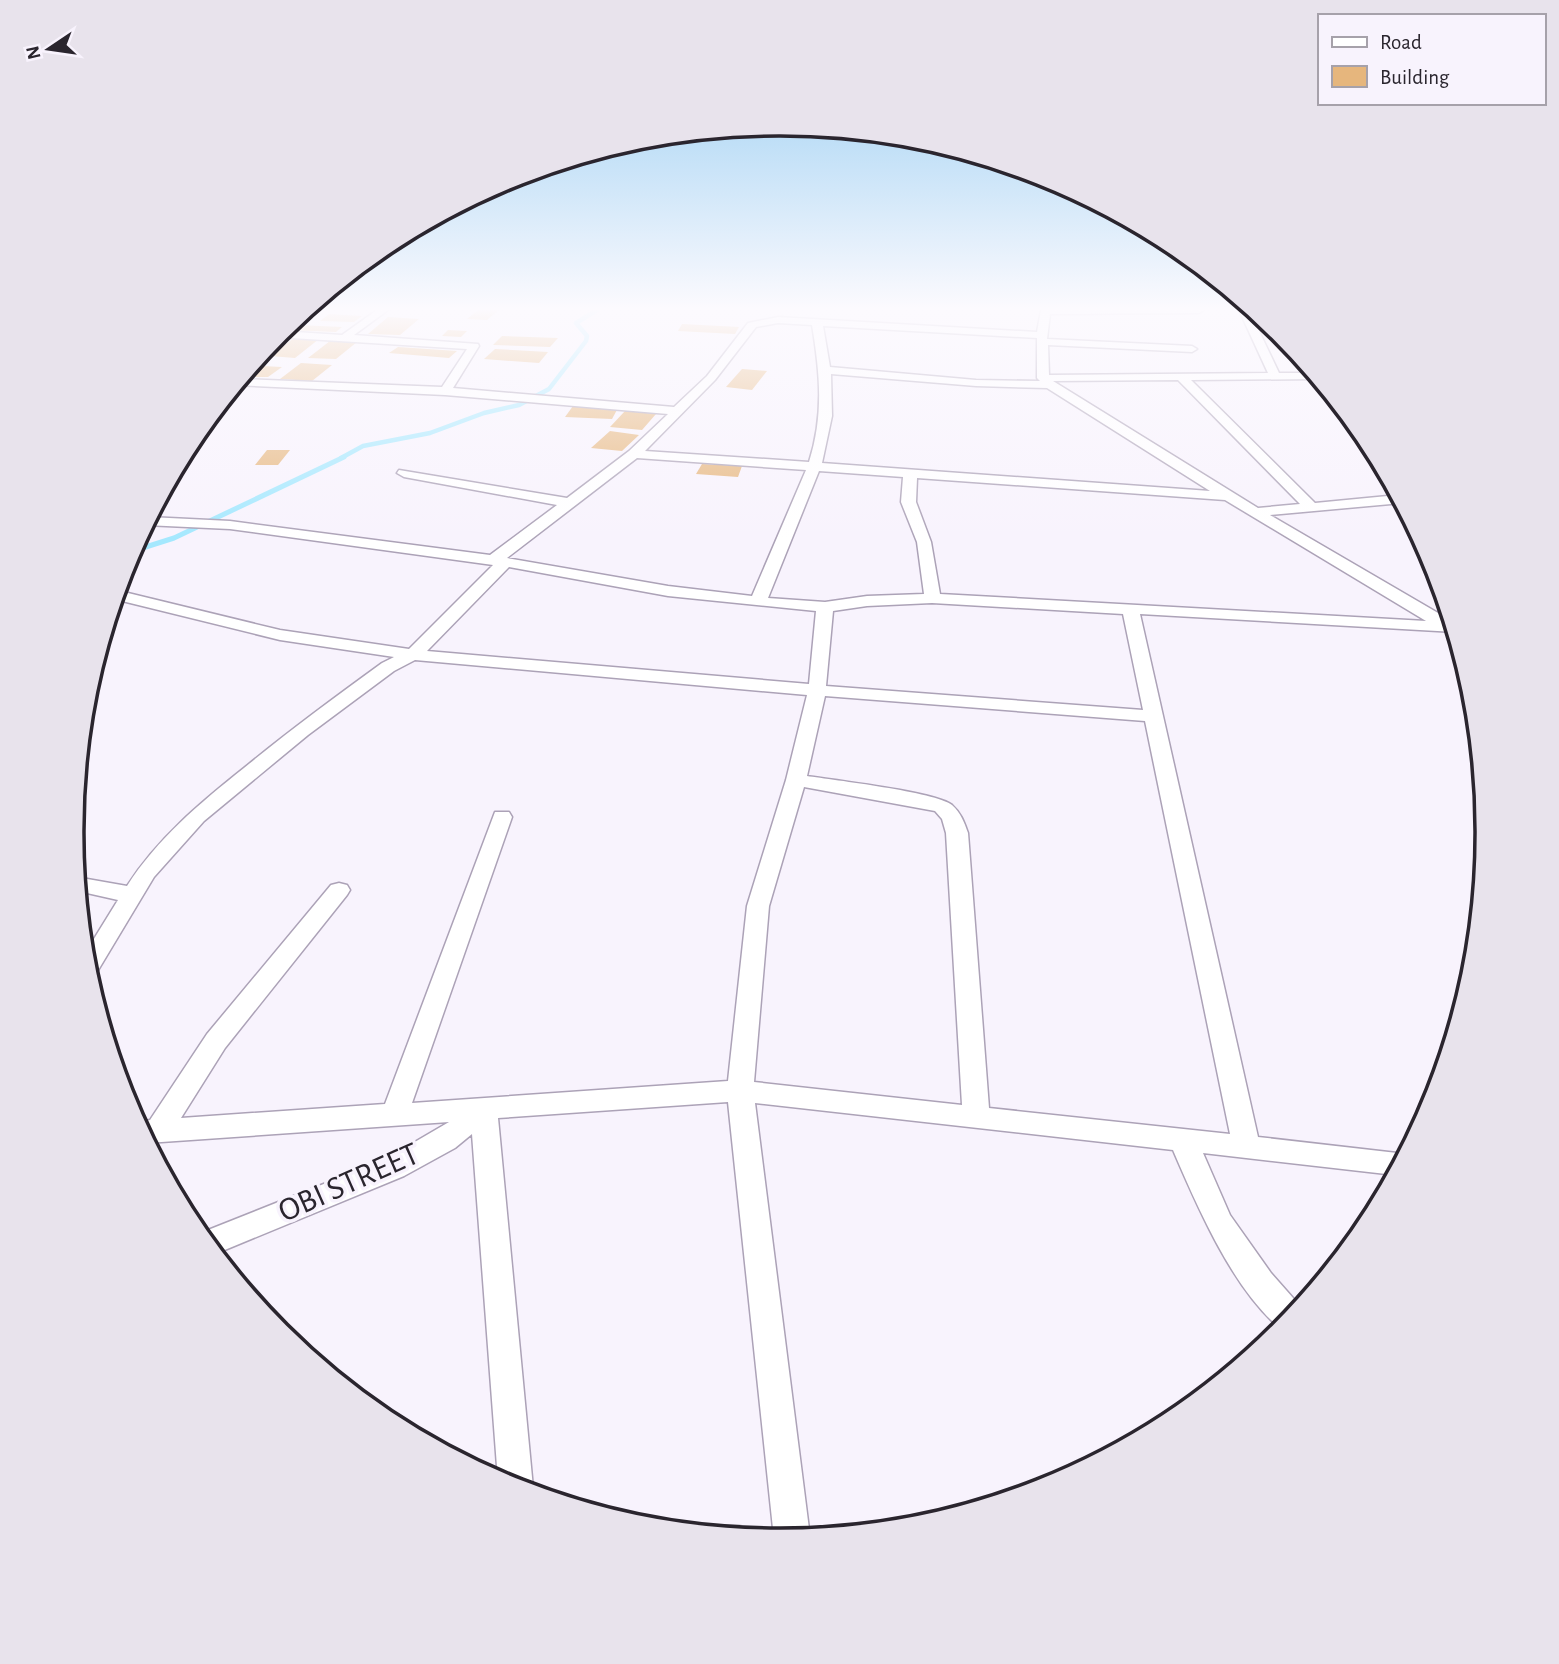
<svg xmlns="http://www.w3.org/2000/svg" width="1559" height="1664" font-family="'Alegreya Sans',sans-serif">
<style>
.lines{fill:none;stroke-linecap:round;stroke-linejoin:round}
.stream-far1{stroke:#a4e8fe;stroke-width:4.5}
.stream{stroke:#a4e8fe;stroke-width:5}
.building{fill:#e6b67d}
.street-casing{stroke:#aca2b7;stroke-width:3}
.street{fill:#fff;fill-rule:evenodd}
.labels{text-anchor:middle;dominant-baseline:central;stroke-width:7;stroke-linejoin:round;paint-order:stroke}
.near-street-label{font-size:33px;fill:#2a252e;stroke:#f8f3fd}
.rim{fill:none;stroke:#2a252e;stroke-width:3.5}
</style>
<rect width="100%" height="100%" fill="#f8f3fd"/>
<g class="lines">
<polyline class="stream-far1" points="341,458 363,446 430,433 484,413 519,405 549,389 586,341 587,336 576,323 597,310"/>
<polyline class="stream" points="130,552 174,538 344,457"/>
</g>
<g class="building">
<polygon points="478,310 499,310 487,320 467,319"/>
<polygon points="329,314 362,316 354,322 320,321"/>
<polygon points="388,317 419,319 400,335 368,334"/>
<polygon points="682,324 739,327 735,334 678,331"/>
<polygon points="297,325 342,327 336,332 290,330"/>
<polygon points="448,330 467,331 461,337 442,336"/>
<polygon points="502,336 558,338 550,347 493,345"/>
<polygon points="294,338 319,339 295,358 270,356"/>
<polygon points="330,341 357,342 336,359 308,358"/>
<polygon points="398,347 457,351 449,358 389,353"/>
<polygon points="495,349 548,352 539,363 484,359"/>
<polygon points="301,363 332,365 312,381 280,379"/>
<polygon points="262,366 282,367 268,377 248,377"/>
<polygon points="742,369 767,371 752,390 726,387"/>
<polygon points="573,406 618,408 612,419 565,417"/>
<polygon points="625,411 656,414 642,430 610,427"/>
<polygon points="610,431 639,435 622,451 591,448"/>
<polygon points="267,450 290,450 278,465 255,465"/>
<polygon points="702,464 742,466 738,477 696,474"/>
</g>
<g class="lines">
<g class="street-casing">
<path id="street" d="M377,310H388L354,335L478,344L479,346L453,388L674,407L707,376L748,323L778,317L1037,332L1041,310H1204L1199,313L1050,314L1047,339L1192,346L1197,349L1192,352L1048,345L1049,375L1268,373L1239,310H1249L1279,373H1314L1319,379L1191,380L1315,503L1398,495L1402,503L1270,515L1450,620L1455,632L1140,614L1258,1137L1406,1154L1395,1175L1203,1153L1230,1215L1271,1273L1301,1307L1282,1330C1233,1290 1198,1208 1173,1150L755,1103L810,1537L774,1538L728,1102L498,1118L533,1488L531,1493L498,1480L472,1134L455,1148L404,1176L215,1254L198,1234L384,1160L449,1122L147,1143L136,1123L150,1120L207,1034L331,885L339,883L347,885L350,890L347,895L225,1048L181,1118L385,1104L495,812H509L512,817L412,1103L728,1081L747,906L786,780L807,695L415,660L394,671L308,735L204,821L154,877L94,977L88,979L84,955L118,900L78,891L76,877L127,886C157,839 200,803 244,768C289,731 335,697 382,663L394,657L280,640L122,601L120,598L122,595L128,593L280,630L409,649L493,565L230,529L145,525L149,517L230,521L490,555L557,505L404,477L397,473L399,470L567,498L629,451L668,414L445,395L235,385L240,379L442,387L467,349L275,337L280,331L342,335ZM778,323L812,325C820,373 824,415 809,462L645,451L715,380L756,327ZM823,326L1037,338V378L1040,381L976,380L830,367ZM831,374L976,386L1047,388L1210,491L822,463L832,416ZM1178,380L1300,504L1258,508L1053,381ZM637,458L806,470L752,596L668,586L507,558ZM819,471L903,477L901,502L917,542L924,594L867,596L825,602L768,598ZM917,478L1225,500L1426,621L940,594L931,542L916,502ZM509,567L668,596L816,611L809,684L427,651ZM932,603L1123,614L1143,710L826,686L833,611L867,606ZM825,696L1145,721L1230,1134L989,1108L968,833C964,822 961,813 952,805C936,792 833,780 807,776ZM804,787L935,811L942,819L946,833L962,1105L754,1082L769,906Z"/>
</g>
<use href="#street" class="street"/>
</g>
<linearGradient id="sky" x2="0" y2="1"><stop stop-color="#8dc9f1"/><stop offset="0.57" stop-color="#fcfafe"/><stop offset="1" stop-color="#fcfafe" stop-opacity="0"/></linearGradient>
<rect width="1559" height="542" fill="url(#sky)"/>
<g class="labels">
<g class="near-street-label">
<text transform="translate(349 1183) rotate(-24)">OBI STREET</text>
</g>
</g>
<path d="M0 0H1559V1664H0ZM779 136H780A695 695 0 0 1 1475 831V833A695 695 0 0 1 780 1528H779A695 695 0 0 1 84 833V831A695 695 0 0 1 779 136Z" fill="#e8e3ec" fill-rule="evenodd"/>
<path class="rim" d="M779 136H780A695 695 0 0 1 1475 831V833A695 695 0 0 1 780 1528H779A695 695 0 0 1 84 833V831A695 695 0 0 1 779 136Z"/>
<rect x="1318" y="14" width="228" height="91" fill="#f8f3fd" stroke="#a6a1aa" stroke-width="2"/>
<rect x="1332" y="37" width="35" height="10" fill="#ffffff" stroke="#a6a1aa" stroke-width="2"/>
<text x="1380" y="49" font-size="21" fill="#2a252e">Road</text>
<rect x="1332" y="66" width="35" height="21" fill="#e6b67d" stroke="#a6a1aa" stroke-width="2"/>
<text x="1380" y="84" font-size="21" fill="#2a252e">Building</text>
<g transform="translate(49 49) rotate(257)" stroke="#f8f3fd" stroke-width="5" paint-order="stroke">
<path d="M0-5L12 26L0 18L-12 26Z" fill="#2a252e"/>
<text y="-10" font-size="19" font-weight="bold" text-anchor="middle" fill="#2a252e">N</text>
</g>
</svg>
